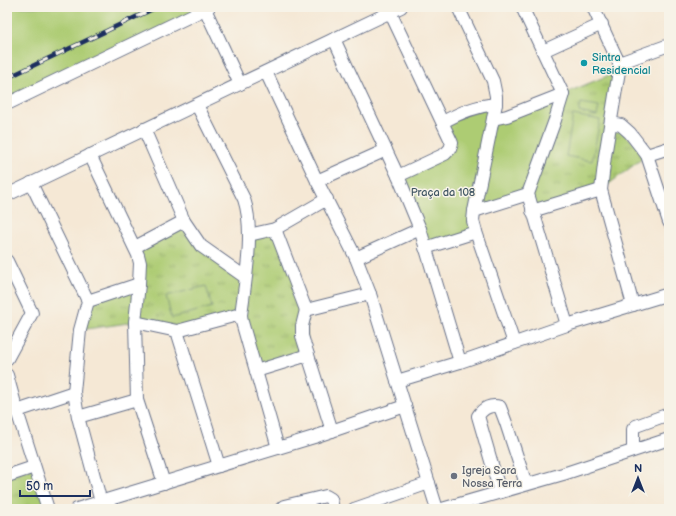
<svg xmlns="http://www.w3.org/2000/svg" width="676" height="516" font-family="'Balsamiq Sans',sans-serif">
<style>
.grass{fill:url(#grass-tufts);stroke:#647e68}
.park{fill:#adcc73;stroke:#647e68}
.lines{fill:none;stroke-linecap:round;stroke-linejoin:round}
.minor-casing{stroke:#677088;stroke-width:14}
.minor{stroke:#fff;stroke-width:12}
.rail-casing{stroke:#1b2f5e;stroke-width:4.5}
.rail{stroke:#f7f3e8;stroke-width:3;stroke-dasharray:9;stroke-linecap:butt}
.culture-dot{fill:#0f9aa8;stroke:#f7f3e8;stroke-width:1.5}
.worship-dot{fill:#6b7280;stroke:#f7f3e8;stroke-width:1.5}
.labels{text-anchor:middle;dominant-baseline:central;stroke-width:3;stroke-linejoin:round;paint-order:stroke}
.culture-label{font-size:11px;fill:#0d838f;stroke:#f7f3e8;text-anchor:start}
.park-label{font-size:11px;fill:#405663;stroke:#f7f3e8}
.worship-label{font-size:11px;fill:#5b616d;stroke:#f7f3e8;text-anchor:start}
</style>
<defs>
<pattern id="grass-tufts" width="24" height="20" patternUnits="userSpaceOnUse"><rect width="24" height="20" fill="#adcc73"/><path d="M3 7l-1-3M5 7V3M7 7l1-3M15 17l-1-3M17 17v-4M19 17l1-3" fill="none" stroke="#8ca662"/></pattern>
</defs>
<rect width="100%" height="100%" fill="#f7f3e8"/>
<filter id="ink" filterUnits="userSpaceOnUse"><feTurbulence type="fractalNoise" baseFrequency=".025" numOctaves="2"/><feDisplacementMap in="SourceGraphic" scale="8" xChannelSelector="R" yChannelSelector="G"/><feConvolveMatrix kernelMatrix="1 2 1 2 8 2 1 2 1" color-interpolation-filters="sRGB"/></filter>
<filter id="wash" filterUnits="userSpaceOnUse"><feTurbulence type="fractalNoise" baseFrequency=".012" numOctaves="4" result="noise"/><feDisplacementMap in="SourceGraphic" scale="16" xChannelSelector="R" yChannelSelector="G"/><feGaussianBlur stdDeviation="0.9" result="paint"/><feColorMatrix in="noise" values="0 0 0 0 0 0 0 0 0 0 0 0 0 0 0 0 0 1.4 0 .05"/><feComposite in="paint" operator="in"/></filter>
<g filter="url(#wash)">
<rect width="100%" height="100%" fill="#f5e8d5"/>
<g class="grass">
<polygon points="619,71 611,122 647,155 601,190 532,211 528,194 563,94"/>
<polygon points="184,221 201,246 245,277 249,235 275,229 306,310 308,355 256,371 241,315 177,331 135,322 80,330 88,301 139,284 135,247"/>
<polygon points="34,467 48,509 7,509 7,475"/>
</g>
<g class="park">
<polygon points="7,7 209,7 7,106"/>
<polygon points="563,94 528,194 474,211 476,232 425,248 398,176 447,152 443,122 496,104 493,118"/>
<polygon points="581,103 599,106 597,116 579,112"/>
<polygon points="573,115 600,120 592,161 566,156"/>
<polygon points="206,286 212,307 172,318 166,296"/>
</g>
</g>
<g filter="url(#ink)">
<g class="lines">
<g class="minor-casing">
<g id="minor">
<polyline points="458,7 493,81 496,96 496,104 474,211 473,221 476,232 514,343"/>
<polyline points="522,7 563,94 555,120 528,194 567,325"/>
<polyline points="593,7 619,63 619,71 605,156 601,190 633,305"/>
<polyline points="205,9 240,84"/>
<polyline points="390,12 452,143 450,149 445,154 398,176"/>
<polyline points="334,39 398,176 420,229 460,362"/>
<polyline points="543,51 602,24"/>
<polyline points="619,63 669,45"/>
<polyline points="266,72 317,181 356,258 370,294 437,509"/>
<polyline points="7,104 209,7"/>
<path d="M197,105L244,199C255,231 245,282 241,315L242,322L278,448"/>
<polyline points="493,119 507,116 563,94"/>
<path d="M443,122C461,112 476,106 496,104"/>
<polyline points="611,123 621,125 630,133 647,155 669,222"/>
<polyline points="144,129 184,221 201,246 245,277"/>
<polyline points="90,155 138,255 140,263 139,284 135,322 137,400 164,483"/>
<polyline points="647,155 669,148"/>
<polyline points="317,181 386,150"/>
<polyline points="31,183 88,301 80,330 74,392 78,417 101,502"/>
<polyline points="7,195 401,7"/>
<polyline points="474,211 528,194"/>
<polyline points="532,211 601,190"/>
<polyline points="275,229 306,310 370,294"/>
<polyline points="249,235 275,229 327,199"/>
<polyline points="135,247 184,221"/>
<polyline points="425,248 476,232"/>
<polyline points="356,258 420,229"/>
<polyline points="7,261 32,313 7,359"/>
<polyline points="88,301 139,284"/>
<polyline points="306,310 302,326 302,336 332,431"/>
<polyline points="135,322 177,331 219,466"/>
<polyline points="177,331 237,315 241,315"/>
<polyline points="256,371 308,355"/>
<polyline points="7,375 17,411 48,509"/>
<polyline points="397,381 460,362 567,325 669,294"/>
<polyline points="17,411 74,392"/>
<polyline points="78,417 137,400"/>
<polyline points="633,450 633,429 636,426 669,414"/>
<polyline points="7,476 34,467"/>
<path d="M500,492L478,416C483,408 491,404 500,407L506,423L526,484"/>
<polyline points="77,509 314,437 405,406"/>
<polyline points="281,509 284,506 326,496 331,499 333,509"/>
<polyline points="354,509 429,483"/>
<polyline points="442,509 563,474 669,439"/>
</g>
</g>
<use href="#minor" class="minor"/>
<g class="rail-casing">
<polyline id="rail" points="7,78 157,7"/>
</g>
<use href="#rail" class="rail"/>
</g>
</g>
<circle class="culture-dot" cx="584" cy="63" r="4"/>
<circle class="worship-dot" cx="454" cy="476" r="4"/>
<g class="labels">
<g class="culture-label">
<text x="592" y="57">Sintra<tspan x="592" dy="13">Residencial</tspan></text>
</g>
<g class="park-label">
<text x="443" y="192">Praça da 108</text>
</g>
<g class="worship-label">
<text x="462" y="470">Igreja Sara<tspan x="462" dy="13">Nossa Terra</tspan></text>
</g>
</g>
<rect width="676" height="516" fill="none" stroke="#f7f3e8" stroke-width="24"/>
<g transform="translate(638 478)" stroke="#f7f3e8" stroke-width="3" paint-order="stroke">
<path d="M0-3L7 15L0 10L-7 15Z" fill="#1b2f5e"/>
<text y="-6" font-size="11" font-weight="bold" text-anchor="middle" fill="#1b2f5e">N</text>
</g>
<path d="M20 490v6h70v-6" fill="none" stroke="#1b2f5e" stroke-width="2"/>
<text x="26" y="490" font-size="12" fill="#1b2f5e" stroke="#f7f3e8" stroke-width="3" paint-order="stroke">50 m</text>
</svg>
